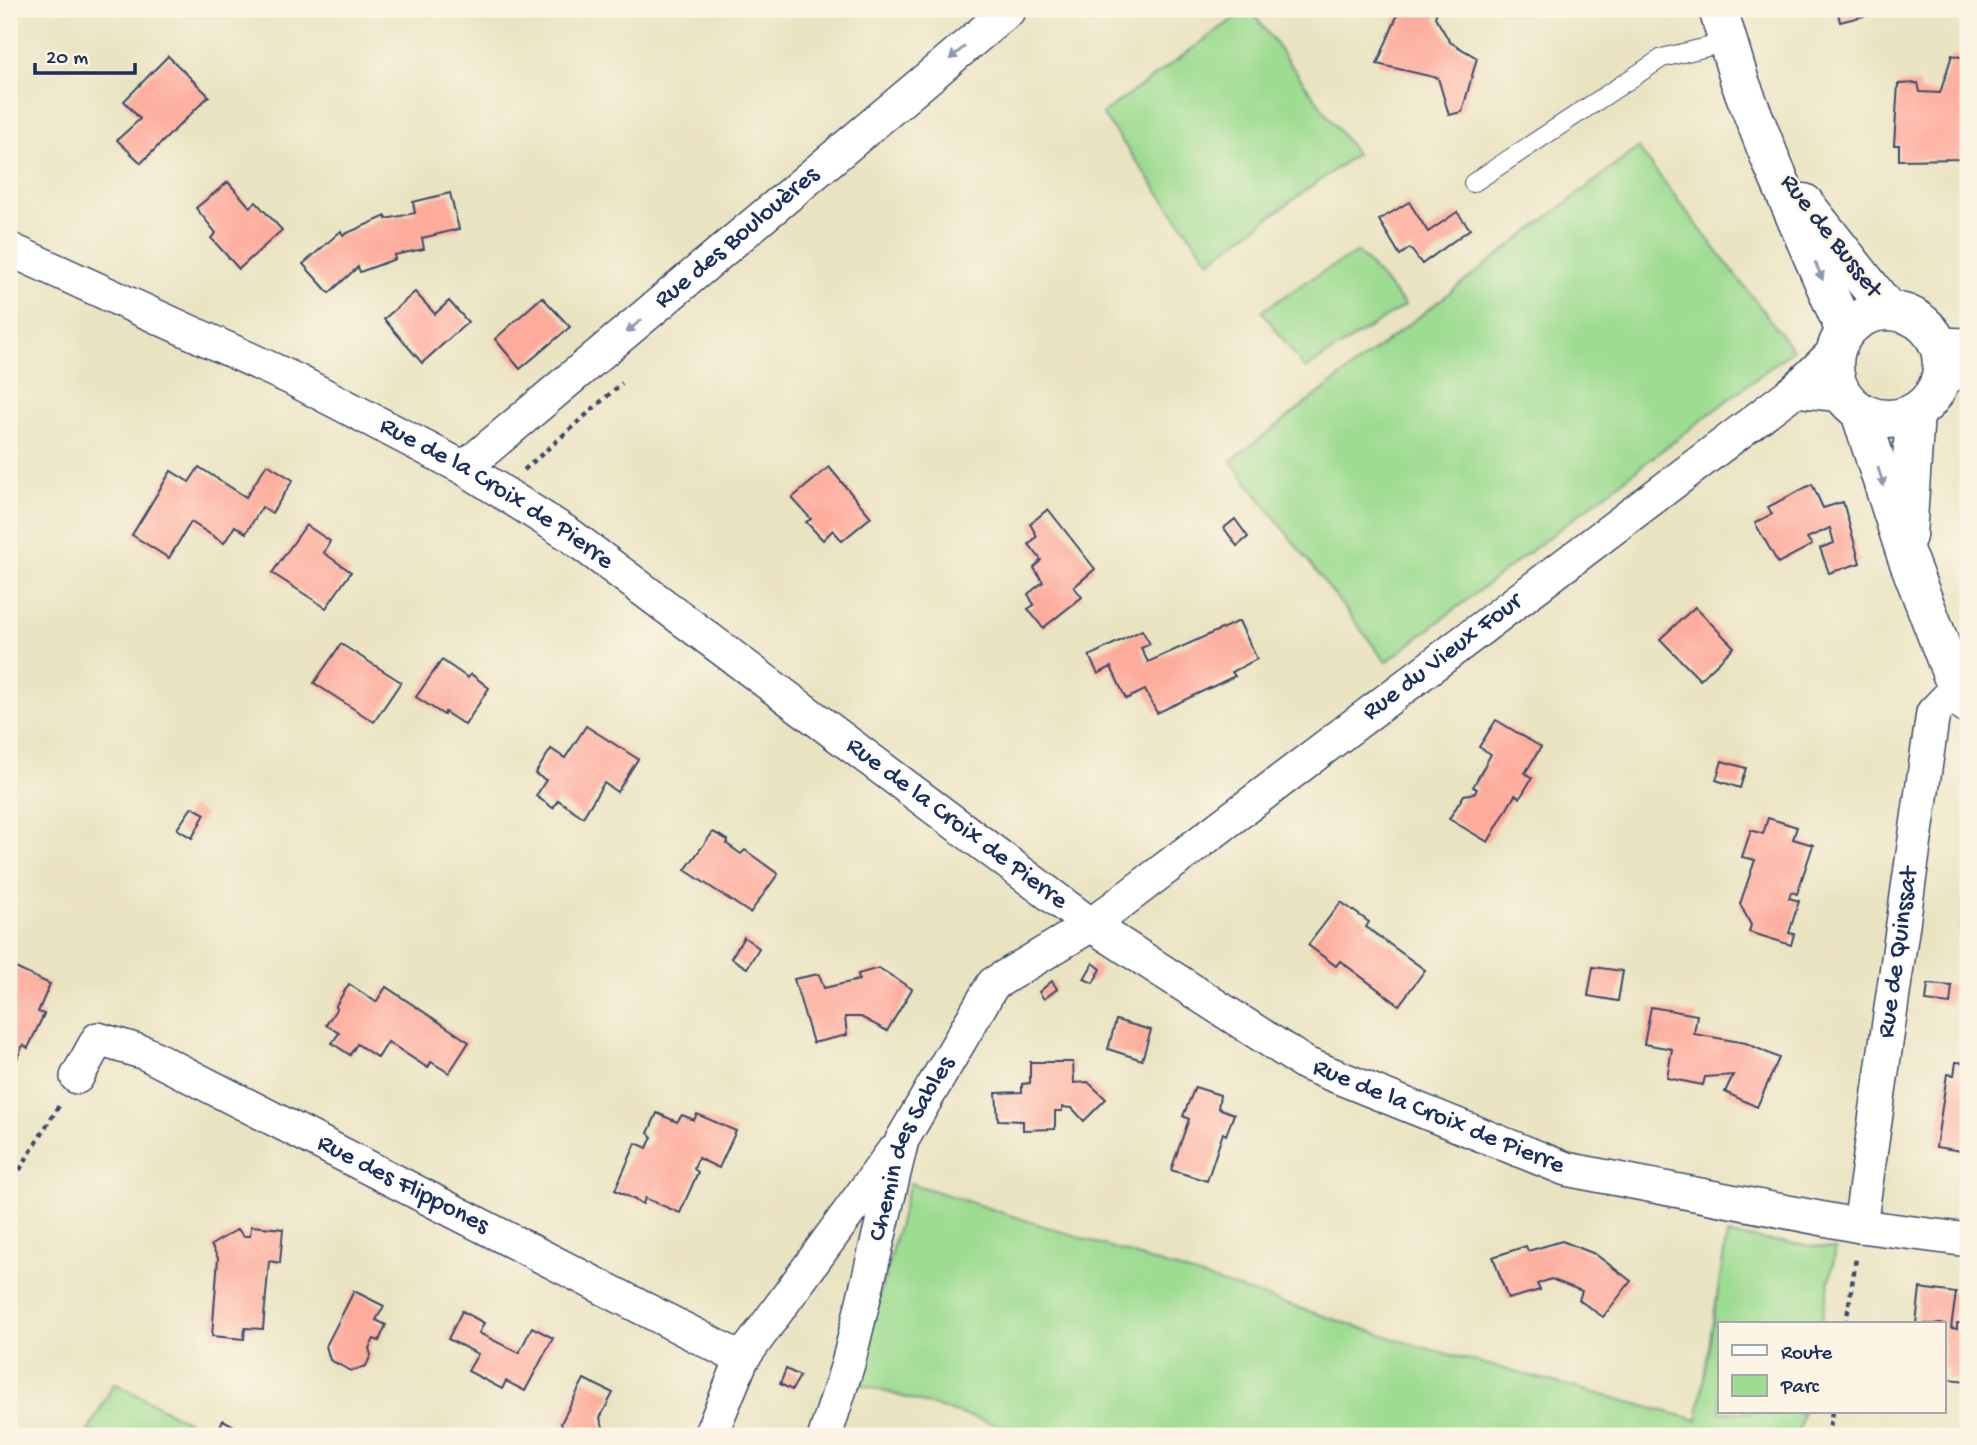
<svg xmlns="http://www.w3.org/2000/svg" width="1977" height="1445" font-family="'Gochi Hand',sans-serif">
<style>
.green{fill:#9edc91;stroke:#5c8678;stroke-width:2}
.building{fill:#fdac9c}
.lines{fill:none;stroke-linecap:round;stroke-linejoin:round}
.lane-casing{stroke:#3a4a6d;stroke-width:20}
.street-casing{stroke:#3a4a6d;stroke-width:36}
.secondary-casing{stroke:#3a4a6d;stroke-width:41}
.path{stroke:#3a4a6d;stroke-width:4.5;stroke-dasharray:5 5;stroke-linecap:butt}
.lane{stroke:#fff;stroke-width:18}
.street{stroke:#fff;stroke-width:33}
.secondary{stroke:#fff;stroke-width:38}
.oneway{fill:#8d97ae}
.labels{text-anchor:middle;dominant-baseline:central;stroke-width:5;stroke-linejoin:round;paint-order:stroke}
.street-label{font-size:26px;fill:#1b2f5e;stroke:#fcf5e5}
</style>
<rect width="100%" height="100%" fill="#fcf5e5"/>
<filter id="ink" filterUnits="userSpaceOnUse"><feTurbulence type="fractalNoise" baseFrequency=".0143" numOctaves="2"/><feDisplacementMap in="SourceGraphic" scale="14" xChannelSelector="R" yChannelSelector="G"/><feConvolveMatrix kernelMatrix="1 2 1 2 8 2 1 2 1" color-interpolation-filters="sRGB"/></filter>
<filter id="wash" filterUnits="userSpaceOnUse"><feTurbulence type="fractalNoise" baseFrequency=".00686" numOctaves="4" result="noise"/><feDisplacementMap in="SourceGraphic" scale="28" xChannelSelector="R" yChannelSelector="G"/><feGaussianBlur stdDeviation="1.57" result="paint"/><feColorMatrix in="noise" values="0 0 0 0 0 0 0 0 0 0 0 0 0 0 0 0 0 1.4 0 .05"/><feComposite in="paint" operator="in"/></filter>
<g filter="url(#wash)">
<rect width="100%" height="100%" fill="#eae3c1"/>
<g class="green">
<polygon points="1247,9 1250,9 1356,154 1209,261 1102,114"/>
<polygon points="1638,148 1793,350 1386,662 1231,461"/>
<polygon points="1358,252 1405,305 1305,369 1262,311 1312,278"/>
<polygon points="910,1183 1414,1345 1697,1420 1727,1235 1836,1249 1821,1324 1720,1324 1720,1412 1803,1412 1798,1436 1035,1436 856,1383"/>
<polygon points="114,1383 215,1436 86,1436"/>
</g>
<g id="blocks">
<g class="building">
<polygon points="1400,9 1438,9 1435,17 1450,42 1477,58 1462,112 1449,115 1438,78 1377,64"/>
<polygon points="1837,9 1887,9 1887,10 1840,22"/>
<polygon points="1952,55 1968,59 1968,150 1962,150 1963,159 1899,160 1899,145 1894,145 1898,84 1918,83 1920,92 1940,93"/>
<polygon points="168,56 209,96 141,163 117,140 140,119 124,101"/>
<polygon points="228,182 250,207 256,202 282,230 239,269 211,238 216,233 196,208"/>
<polygon points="450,193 459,229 422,238 424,249 394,255 395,259 360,272 358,267 329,293 303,264 341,231 343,235 386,216 386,219 415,213 413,202"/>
<polygon points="1409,202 1428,232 1457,212 1470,229 1422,264 1410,248 1400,255 1379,220"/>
<polygon points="415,292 435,314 449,301 468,322 422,363 384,319"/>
<polygon points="542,297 570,327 520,369 495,339"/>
<polygon points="267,464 293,480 272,513 262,507 246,533 235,526 224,543 191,522 169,558 132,535 171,471 189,482 199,467 246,497"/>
<polygon points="829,467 871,517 842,541 833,530 823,540 806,522 811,519 792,498"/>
<polygon points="1812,484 1823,508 1843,502 1860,563 1829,573 1820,548 1834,543 1830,528 1807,538 1812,545 1778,563 1755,523 1772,514 1768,507"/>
<polygon points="1048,509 1095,569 1074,587 1082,597 1043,628 1028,609 1034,605 1028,594 1043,582 1034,568 1041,560 1029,544 1037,536 1030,524"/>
<polygon points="1235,519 1248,537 1237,546 1224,528"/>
<polygon points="306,525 330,541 324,553 351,572 326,608 272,573"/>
<polygon points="1695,607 1734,647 1700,680 1660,639"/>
<polygon points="1239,621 1257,659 1232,672 1235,676 1157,713 1145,690 1126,699 1111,667 1098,674 1089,656 1142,630 1150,644 1141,648 1148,662"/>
<polygon points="341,644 401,682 374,722 314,683"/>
<polygon points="442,660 468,678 471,674 489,688 465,725 445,712 444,715 416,697"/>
<polygon points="1496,720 1541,747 1525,773 1532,778 1520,798 1515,795 1488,842 1449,819 1464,795 1475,793 1477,789 1473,787 1491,754 1479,747"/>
<polygon points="586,726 638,759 617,792 604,783 583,817 558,800 553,808 536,796 546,780 535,774 551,749 565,758"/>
<polygon points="1722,761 1746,768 1740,788 1716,780"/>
<polygon points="192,807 205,814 192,838 177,829"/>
<polygon points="1768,818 1797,827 1793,839 1813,845 1797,894 1791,892 1789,898 1799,901 1789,933 1794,934 1791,945 1749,932 1751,925 1740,904 1755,860 1742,857 1751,830 1763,834"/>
<polygon points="713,832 728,840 727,844 741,854 745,850 778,874 750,913 685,870"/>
<polygon points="1965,888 1968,889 1968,930 1959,928"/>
<polygon points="1341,902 1369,922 1366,927 1425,970 1399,1005 1340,961 1336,966 1308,945"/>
<polygon points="744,937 759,948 747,968 731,958"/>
<polygon points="1093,963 1101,969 1093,983 1084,979"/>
<polygon points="9,965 50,984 38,1012 44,1014 28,1048 23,1045 9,1077"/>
<polygon points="1593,967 1623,971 1618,1001 1588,996"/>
<polygon points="879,968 912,989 887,1031 861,1017 845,1017 847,1035 813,1043 794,979 819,974 824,988 859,980 858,974"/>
<polygon points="1052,981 1057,989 1044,999 1039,992"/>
<polygon points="349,984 376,1002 386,987 469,1042 449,1073 431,1062 428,1068 388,1042 378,1058 357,1044 350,1055 332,1043 339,1033 326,1025 337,1008 335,1007"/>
<polygon points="1928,984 1952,986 1950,1004 1926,1001"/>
<polygon points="1651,1007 1697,1015 1694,1034 1746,1043 1779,1058 1757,1107 1725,1092 1733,1075 1705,1077 1703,1085 1667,1078 1672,1049 1644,1044"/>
<polygon points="1116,1020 1151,1030 1142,1060 1108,1049"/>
<polygon points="1030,1062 1073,1062 1074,1083 1088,1082 1106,1099 1084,1121 1072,1108 1062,1107 1062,1111 1055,1111 1055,1129 1023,1130 1023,1121 998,1120 996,1093 1022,1092 1022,1084 1030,1083"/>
<polygon points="1956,1062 1968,1063 1968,1152 1936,1147 1947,1074 1954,1075"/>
<polygon points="1195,1087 1220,1095 1218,1108 1234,1114 1226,1135 1223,1133 1207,1181 1171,1170 1189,1119 1183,1116"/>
<polygon points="657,1113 677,1122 682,1115 694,1120 697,1114 736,1131 719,1168 698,1158 694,1169 698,1172 680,1213 645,1198 643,1204 615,1190 636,1143 647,1148 652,1137 648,1133"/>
<polygon points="251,1226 283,1229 280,1263 269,1261 263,1329 245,1328 244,1339 212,1336 218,1258 211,1245 238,1229 243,1236 250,1236"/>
<polygon points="1562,1241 1595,1254 1631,1281 1603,1317 1579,1300 1582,1291 1551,1279 1537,1284 1540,1290 1508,1299 1493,1257 1526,1246 1528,1251"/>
<polygon points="1920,1288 1956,1293 1951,1328 1957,1329 1957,1323 1968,1324 1968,1381 1947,1379 1948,1368 1944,1367 1944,1324 1916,1324"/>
<polygon points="354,1291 384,1306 376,1320 386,1325 379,1341 374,1339 369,1348 371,1355 366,1366 351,1371 330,1360 326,1346"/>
<polygon points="462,1311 484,1323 479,1333 519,1353 532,1327 553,1338 525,1391 506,1381 502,1389 468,1371 478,1354 448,1339"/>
<polygon points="786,1369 800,1376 792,1390 780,1384"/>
<polygon points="584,1379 613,1393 600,1418 606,1436 566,1436 561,1423"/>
<polygon points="223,1420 236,1427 232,1436 215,1436"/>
</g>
</g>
</g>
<g filter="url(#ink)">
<use href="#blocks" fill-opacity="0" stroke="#3a4a6d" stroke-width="2"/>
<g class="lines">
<g class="lane-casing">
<polyline id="lane" points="1473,183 1662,58 1728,42"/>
</g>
<g class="street-casing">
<g id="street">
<path id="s1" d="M9,249L293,379L464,468L570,535L1091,925L1306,1064L1566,1169L1860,1226L1968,1240"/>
<polyline points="1939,344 1968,345"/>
<polyline points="1940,383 1968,361"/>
<polyline points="1795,390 1842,395"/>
<path id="s2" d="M464,468L1010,9"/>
<path id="s3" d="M77,1077L98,1039L145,1053L742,1359"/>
<path id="s4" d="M1860,1226L1933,713L1957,688"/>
<polyline points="710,1436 742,1359 892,1153"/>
<path id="s5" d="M825,1436L848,1364L902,1140L993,984L1091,925L1795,390L1834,352"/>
</g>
</g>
<g class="secondary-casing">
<g id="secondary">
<polyline points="1718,9 1740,82 1772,163 1845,331"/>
<polyline points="1804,203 1888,310"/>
<circle cx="1888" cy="365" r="54"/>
<polyline points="1860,412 1906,555 1957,688 1968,705"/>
<polyline points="1907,536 1915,413"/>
</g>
</g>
<g class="path">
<polyline points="524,470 622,383"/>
<polyline points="9,1187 60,1104"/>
<polyline points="1846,1324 1856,1258"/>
<polyline points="1828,1436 1832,1412"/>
</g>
<use href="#lane" class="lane"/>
<use href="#street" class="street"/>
<use href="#secondary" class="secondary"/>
</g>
<defs><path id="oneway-solid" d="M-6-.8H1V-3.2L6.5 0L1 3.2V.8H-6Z" transform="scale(1.75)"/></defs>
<g class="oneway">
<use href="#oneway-solid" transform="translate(957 53) rotate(140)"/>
<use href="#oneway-solid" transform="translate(1819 271) rotate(67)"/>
<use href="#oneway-solid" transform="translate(634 326) rotate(140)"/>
<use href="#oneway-solid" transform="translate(1881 477) rotate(72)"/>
</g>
</g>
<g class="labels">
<g class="street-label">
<text transform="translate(1830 237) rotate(52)">Rue de Busset</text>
<text stroke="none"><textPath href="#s2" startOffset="357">Rue des Boulouères</textPath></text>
<text stroke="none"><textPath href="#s1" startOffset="546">Rue de la Croix de Pierre</textPath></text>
<text stroke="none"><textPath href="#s5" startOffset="1043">Rue du Vieux Four</textPath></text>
<text stroke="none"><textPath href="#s1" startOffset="1113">Rue de la Croix de Pierre</textPath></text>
<text stroke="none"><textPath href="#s4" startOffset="276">Rue de Quinssat</textPath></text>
<text stroke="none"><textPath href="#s1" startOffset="1680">Rue de la Croix de Pierre</textPath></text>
<text stroke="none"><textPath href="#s5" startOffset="301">Chemin des Sables</textPath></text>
<text stroke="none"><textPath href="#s3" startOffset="382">Rue des Flippones</textPath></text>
</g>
</g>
<rect width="1977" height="1445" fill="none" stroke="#fcf5e5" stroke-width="35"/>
<rect x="1718" y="1322" width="228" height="91" fill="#fcf5e5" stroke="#a2a6af" stroke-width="2"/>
<rect x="1732" y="1345" width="35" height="10" fill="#ffffff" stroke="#a2a6af" stroke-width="2"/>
<text x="1781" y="1358" font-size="21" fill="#1b2f5e">Route</text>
<rect x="1732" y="1375" width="35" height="21" fill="#9edc91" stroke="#a2a6af" stroke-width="2"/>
<text x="1781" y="1392" font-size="21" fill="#1b2f5e">Parc</text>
<path d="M35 63v10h100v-10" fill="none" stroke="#1b2f5e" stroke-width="3.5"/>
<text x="46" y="63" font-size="21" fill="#1b2f5e" stroke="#fcf5e5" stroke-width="5" paint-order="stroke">20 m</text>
</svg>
